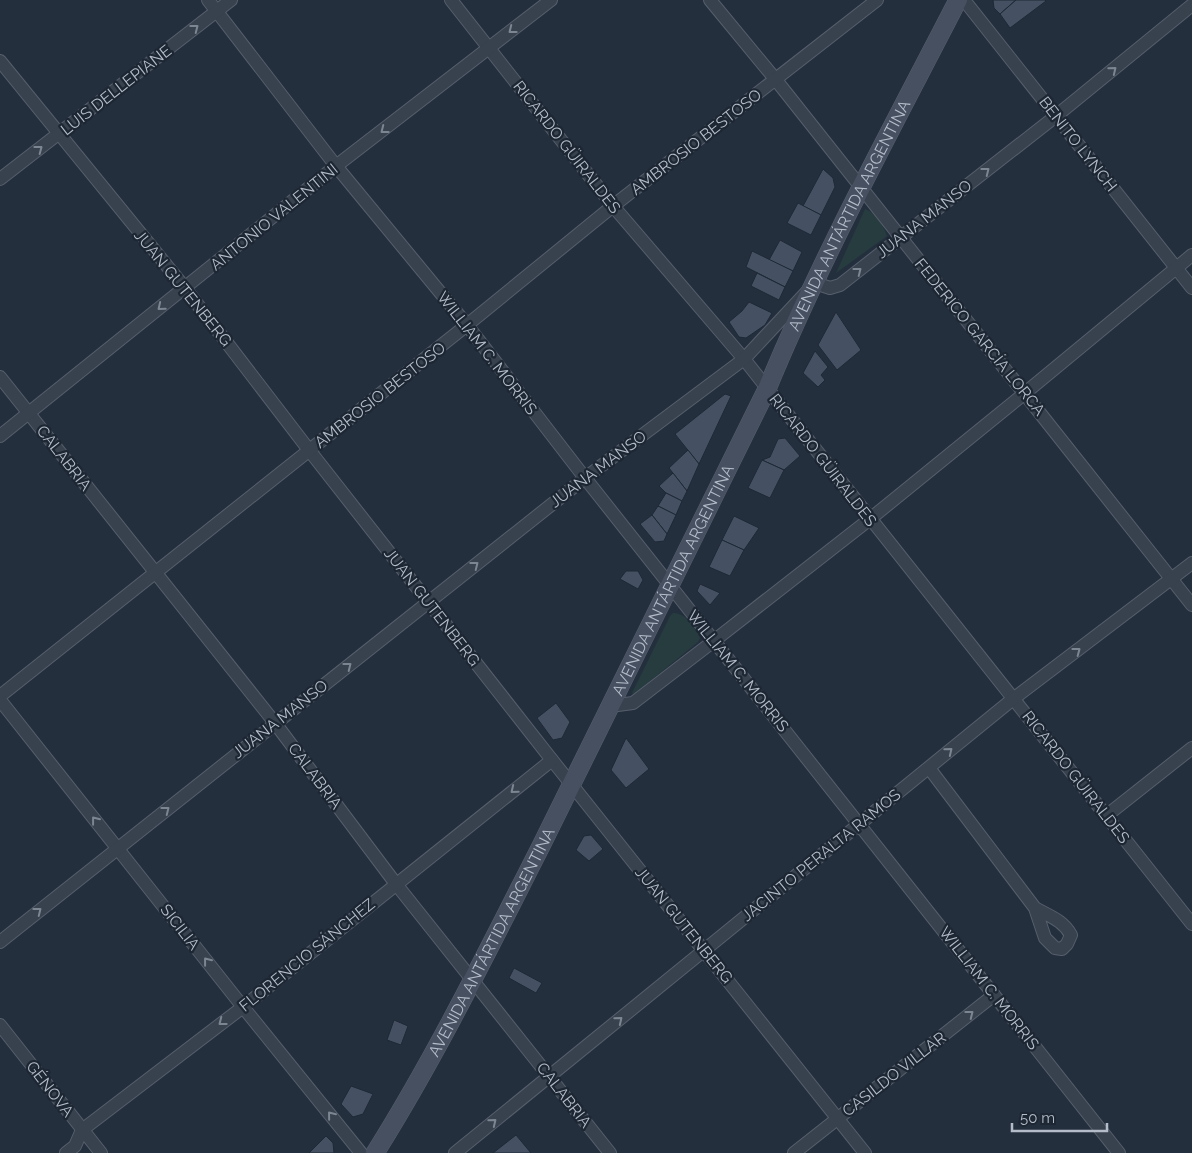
<svg xmlns="http://www.w3.org/2000/svg" width="1192" height="1153" font-family="Raleway,sans-serif">
<style>
.green{fill:#263c3f}
.building{fill:#455162;stroke:#1f2835}
.lines{fill:none;stroke-linecap:round;stroke-linejoin:round}
.street-casing{stroke:#565f6c;stroke-width:14}
.secondary-casing{stroke:#565f6c;stroke-width:19}
.street{stroke:#38414e;stroke-width:12}
.secondary{stroke:#465061;stroke-width:18}
.oneway{stroke:#7c8592}
.labels{text-anchor:middle;dominant-baseline:central;stroke-width:4.5;stroke-linejoin:round;paint-order:stroke}
.street-label{font-size:16px;fill:#b4bcc9;stroke:#1d2633}
</style>
<rect width="100%" height="100%" fill="#242f3e"/>
<g class="green">
<path d="M865,209C876,213 883,225 887,236L836,273Z"/>
<path d="M673,613C684,612 697,628 700,638L698,642L634,694L632,693L670,616Z"/>
</g>
<g class="building">
<polygon points="993,0 1016,0 1000,14 994,8"/>
<polygon points="1016,0 1045,0 1046,1 1010,28 1000,14"/>
<polygon points="823,169 833,178 835,187 821,215 803,206"/>
<polygon points="798,203 821,215 811,235 787,223"/>
<polygon points="780,240 802,252 793,271 769,260"/>
<polygon points="752,251 793,271 785,287 746,267"/>
<polygon points="757,273 785,287 779,300 751,286"/>
<polygon points="749,302 772,313 765,325 746,338 739,337 729,322 742,311"/>
<polygon points="836,312 861,350 837,370 818,345"/>
<polygon points="815,351 828,367 821,375 825,380 818,387 803,373"/>
<polygon points="725,394 731,396 699,464 675,434"/>
<polygon points="785,438 800,456 784,470 762,460 770,457 778,439"/>
<polygon points="688,450 699,464 687,491 669,468"/>
<polygon points="762,460 784,470 770,498 748,488"/>
<polygon points="673,473 687,491 682,501 666,493 659,486"/>
<polygon points="666,493 682,501 676,515 658,506"/>
<polygon points="658,506 676,515 667,534 652,515"/>
<polygon points="652,515 667,534 664,541 655,542 640,524"/>
<polygon points="734,516 759,528 744,550 722,540"/>
<polygon points="722,540 744,550 730,576 709,567"/>
<polygon points="626,571 638,571 643,580 638,589 620,579"/>
<polygon points="700,584 720,593 710,605 697,591"/>
<polygon points="556,703 570,722 562,738 553,740 537,718"/>
<polygon points="626,738 649,769 626,788 611,770"/>
<polygon points="591,835 603,849 589,861 576,850 584,836"/>
<polygon points="514,968 542,983 536,993 509,978"/>
<polygon points="394,1020 408,1026 401,1045 387,1040"/>
<polygon points="351,1086 373,1094 363,1114 353,1117 341,1104"/>
<polygon points="516,1135 531,1153 493,1153"/>
<polygon points="326,1136 333,1143 334,1153 309,1153"/>
</g>
<g class="lines">
<g class="street-casing">
<g id="street">
<polyline points="208,0 336,166 467,325 585,478 1119,1153"/>
<polyline points="451,0 613,206 744,359 1192,924"/>
<polyline points="710,0 776,80 1192,605"/>
<polyline points="964,0 1192,288"/>
<polyline points="0,61 185,288 309,450 552,760 865,1153"/>
<polyline points="0,179 231,0"/>
<polyline points="0,377 275,723 396,884 610,1153"/>
<polyline points="0,436 336,166 551,0"/>
<polyline points="0,696 467,325 613,206 877,0"/>
<polyline points="0,700 243,1007 361,1153"/>
<polyline points="610,706 633,703 715,640 870,519 1025,393 1192,255"/>
<path d="M929,768L1035,908L1045,938L1055,948L1062,949L1067,944L1071,935C1063,920 1049,916 1035,908"/>
<polyline points="1106,816 1192,748"/>
<polyline points="0,942 585,478 744,359 815,283 830,288 840,285 1056,116 1192,5"/>
<polyline points="0,1025 101,1153"/>
<polyline points="66,1153 75,1146 82,1130 243,1007 552,760"/>
<polyline points="455,1153 1013,699 1192,563"/>
<polyline points="794,1153 994,995"/>
</g>
</g>
<g class="secondary-casing">
<g id="secondary">
<path id="s1" d="M375,1153C437,1054 488,950 541,846C617,694 691,541 767,389C822,256 892,128 958,0"/>
</g>
</g>
<use href="#street" class="street"/>
<use href="#secondary" class="secondary"/>
</g>
<defs><path id="oneway-chevron" d="M-2-3.5L2.5 0L-2 3.5" fill="none" stroke-width="1.6" stroke-linecap="round" stroke-linejoin="round" transform="scale(1.25)"/></defs>
<g class="oneway">
<use href="#oneway-chevron" transform="translate(195 28) rotate(-38)"/>
<use href="#oneway-chevron" transform="translate(512 30) rotate(142)"/>
<use href="#oneway-chevron" transform="translate(1113 70) rotate(-39)"/>
<use href="#oneway-chevron" transform="translate(384 130) rotate(142)"/>
<use href="#oneway-chevron" transform="translate(39 149) rotate(-37)"/>
<use href="#oneway-chevron" transform="translate(986 171) rotate(-38)"/>
<use href="#oneway-chevron" transform="translate(858 271) rotate(-38)"/>
<use href="#oneway-chevron" transform="translate(161 307) rotate(141)"/>
<use href="#oneway-chevron" transform="translate(475 565) rotate(-38)"/>
<use href="#oneway-chevron" transform="translate(1077 651) rotate(-37)"/>
<use href="#oneway-chevron" transform="translate(348 666) rotate(-38)"/>
<use href="#oneway-chevron" transform="translate(949 751) rotate(-39)"/>
<use href="#oneway-chevron" transform="translate(514 790) rotate(141)"/>
<use href="#oneway-chevron" transform="translate(166 810) rotate(-38)"/>
<use href="#oneway-chevron" transform="translate(95 820) rotate(-128)"/>
<use href="#oneway-chevron" transform="translate(38 911) rotate(-38)"/>
<use href="#oneway-chevron" transform="translate(207 961) rotate(-128)"/>
<use href="#oneway-chevron" transform="translate(970 1014) rotate(-38)"/>
<use href="#oneway-chevron" transform="translate(619 1020) rotate(-39)"/>
<use href="#oneway-chevron" transform="translate(222 1022) rotate(142)"/>
<use href="#oneway-chevron" transform="translate(331 1115) rotate(-129)"/>
<use href="#oneway-chevron" transform="translate(493 1122) rotate(-39)"/>
</g>
<g class="labels">
<g class="street-label">
<text transform="translate(116 90) rotate(-38)">LUIS DELLEPIANE</text>
<text transform="translate(696 142) rotate(-38)">AMBROSIO BESTOSO</text>
<text transform="translate(1078 144) rotate(52)">BENITO LYNCH</text>
<text transform="translate(567 147) rotate(52)">RICARDO GÜIRALDES</text>
<text stroke="none"><textPath href="#s1" startOffset="1051">AVENIDA ANTÁRTIDA ARGENTINA</textPath></text>
<text transform="translate(274 217) rotate(-39)">ANTONIO VALENTINI</text>
<text transform="translate(924 219) rotate(-38)">JUANA MANSO</text>
<text transform="translate(183 288) rotate(51)">JUAN GUTENBERG</text>
<text transform="translate(980 337) rotate(51)">FEDERICO GARCÍA LORCA</text>
<text transform="translate(487 353) rotate(52)">WILLIAM C. MORRIS</text>
<text transform="translate(380 395) rotate(-38)">AMBROSIO BESTOSO</text>
<text transform="translate(64 458) rotate(52)">CALABRIA</text>
<text transform="translate(823 460) rotate(52)">RICARDO GÜIRALDES</text>
<text transform="translate(598 469) rotate(-37)">JUANA MANSO</text>
<text stroke="none"><textPath href="#s1" startOffset="646">AVENIDA ANTÁRTIDA ARGENTINA</textPath></text>
<text transform="translate(432 607) rotate(52)">JUAN GUTENBERG</text>
<text transform="translate(738 671) rotate(51)">WILLIAM C. MORRIS</text>
<text transform="translate(280 719) rotate(-38)">JUANA MANSO</text>
<text transform="translate(315 776) rotate(53)">CALABRIA</text>
<text transform="translate(1076 777) rotate(52)">RICARDO GÜIRALDES</text>
<text transform="translate(821 855) rotate(-39)">JACINTO PERALTA RAMOS</text>
<text transform="translate(684 925) rotate(51)">JUAN GUTENBERG</text>
<text transform="translate(180 927) rotate(52)">SICILIA</text>
<text stroke="none"><textPath href="#s1" startOffset="241">AVENIDA ANTÁRTIDA ARGENTINA</textPath></text>
<text transform="translate(307 955) rotate(-39)">FLORENCIO SÁNCHEZ</text>
<text transform="translate(989 988) rotate(52)">WILLIAM C. MORRIS</text>
<text transform="translate(894 1074) rotate(-38)">CASILDO VILLAR</text>
<text transform="translate(50 1089) rotate(52)">GÉNOVA</text>
<text transform="translate(564 1095) rotate(52)">CALABRIA</text>
</g>
</g>
<path d="M1012 1123v8h95v-8" fill="none" stroke="#b4bcc9" stroke-width="2.5"/>
<text x="1020" y="1123" font-size="15" fill="#b4bcc9" stroke="#1d2633" stroke-width="4" paint-order="stroke">50 m</text>
</svg>
